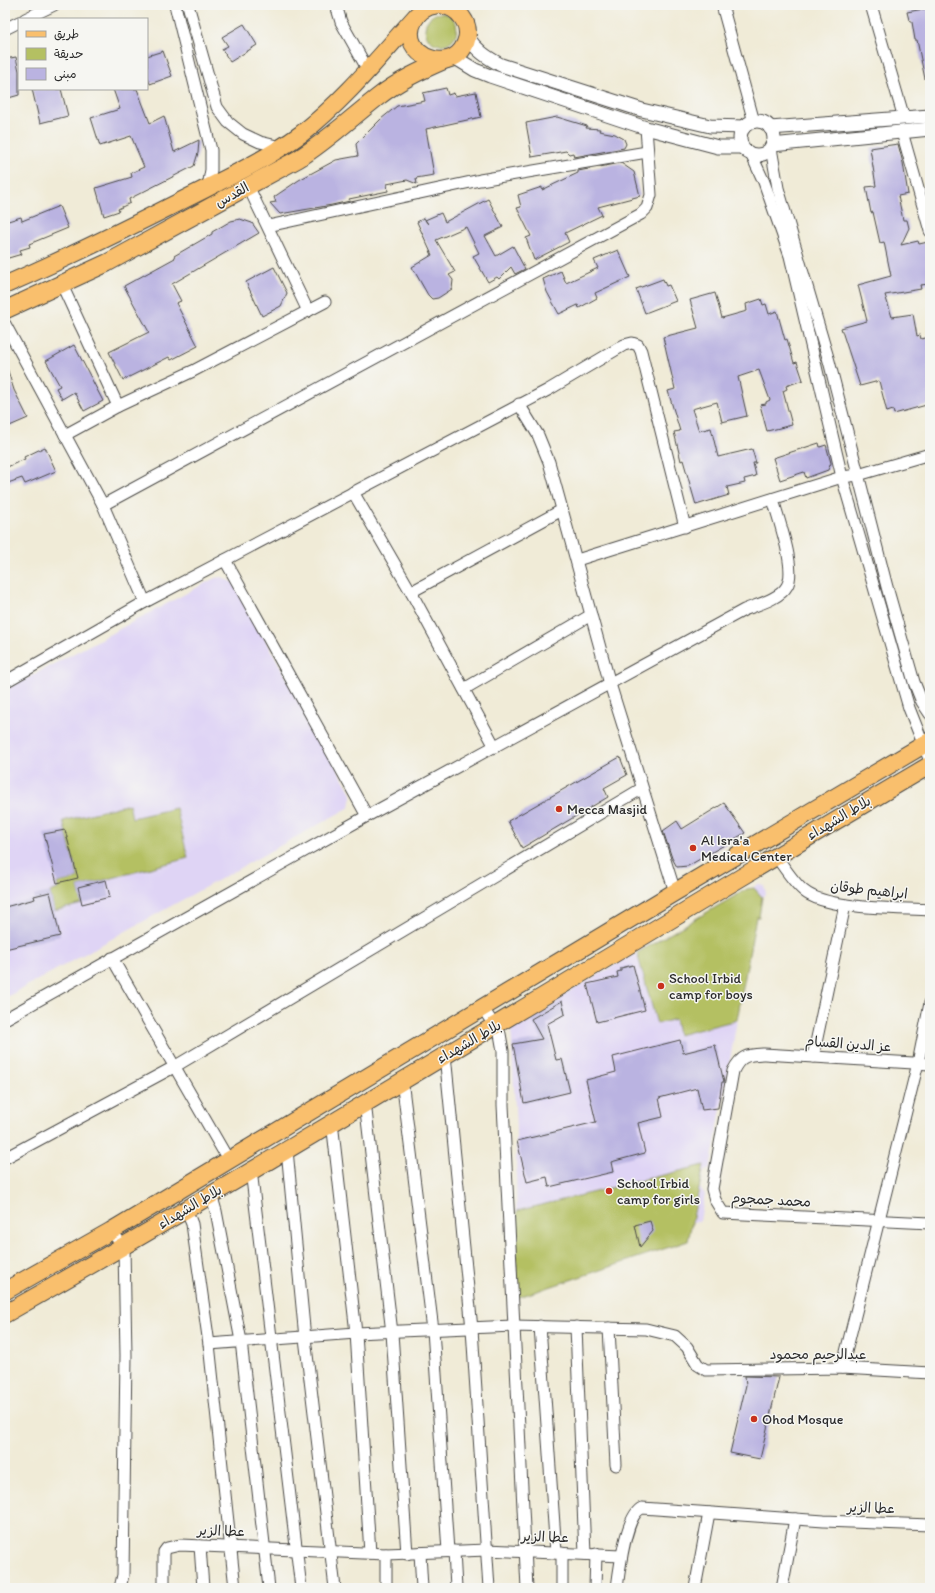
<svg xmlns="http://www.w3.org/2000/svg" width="935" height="1593" font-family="Itim,'Playpen Sans Arabic',sans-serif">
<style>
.built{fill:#dfd4f5}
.green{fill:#b4c062;stroke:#707646}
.building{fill:#bab3e1}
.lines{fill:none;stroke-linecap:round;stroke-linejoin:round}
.minor-casing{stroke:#494845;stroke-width:13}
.tertiary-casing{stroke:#494845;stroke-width:15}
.primary-casing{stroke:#494845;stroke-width:19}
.minor{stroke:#fff;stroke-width:11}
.tertiary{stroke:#fff;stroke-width:13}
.primary{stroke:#f9bf6d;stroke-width:17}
.poi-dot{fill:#c8321e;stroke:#f6f6f2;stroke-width:1.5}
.labels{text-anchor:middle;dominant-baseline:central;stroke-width:3;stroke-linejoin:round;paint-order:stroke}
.street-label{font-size:14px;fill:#2b2b2b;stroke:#f6f6f2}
.poi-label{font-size:14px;fill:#2b2b2b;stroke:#f6f6f2;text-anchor:start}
</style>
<rect width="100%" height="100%" fill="#f6f6f2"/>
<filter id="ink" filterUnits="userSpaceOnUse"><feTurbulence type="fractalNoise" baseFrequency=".025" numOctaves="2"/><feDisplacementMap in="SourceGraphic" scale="8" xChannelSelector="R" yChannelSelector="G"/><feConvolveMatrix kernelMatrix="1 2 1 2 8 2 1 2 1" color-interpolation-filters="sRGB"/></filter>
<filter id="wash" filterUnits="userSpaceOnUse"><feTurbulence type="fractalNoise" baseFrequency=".012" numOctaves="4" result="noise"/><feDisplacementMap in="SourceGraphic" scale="16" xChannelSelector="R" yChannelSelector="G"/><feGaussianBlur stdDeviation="0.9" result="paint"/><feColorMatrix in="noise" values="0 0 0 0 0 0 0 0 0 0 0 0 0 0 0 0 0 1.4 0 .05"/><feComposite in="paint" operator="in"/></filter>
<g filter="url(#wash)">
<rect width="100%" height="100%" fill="#f0ebd7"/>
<g class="built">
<polygon points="222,577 234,583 352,795 350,807 5,998 5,690 215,578"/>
<polygon points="757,884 764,886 766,893 762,897 759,917 756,917 710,1169 704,1171 700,1188 705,1194 700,1221 692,1222 688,1241 517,1298 516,1127 511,1025 747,889 752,889"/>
</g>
<g class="green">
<circle cx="441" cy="29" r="16"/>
<polygon points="129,804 132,818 176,808 188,858 78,887 82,904 54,911 50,892 58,889 57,883 78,878 63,821"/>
<polygon points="754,888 762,897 759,917 756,917 737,1020 678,1035 675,1019 657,1024 637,953 747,889"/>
<polygon points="704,1165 688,1241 516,1298 517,1211"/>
</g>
<g id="blocks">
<g class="building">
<polygon points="929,8 930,78 925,79 917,40 915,40 912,22 909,20 907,12"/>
<polygon points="244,24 257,45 230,62 222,49 228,46 222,37"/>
<polygon points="163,51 172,76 150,84 147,76 147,56"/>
<polygon points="16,57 19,71 19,95 5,99 5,59"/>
<polygon points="446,88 448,95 454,93 455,96 476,92 481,117 426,129 434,175 416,178 417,184 407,180 387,184 388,191 349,199 350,201 332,205 280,214 270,203 276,202 274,197 299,180 336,160 358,156 356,144 381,119 397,106 425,101 423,93"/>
<polygon points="32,89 61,89 68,116 40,123"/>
<polygon points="113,89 137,89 150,123 164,116 174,152 199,140 198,153 194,166 129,199 130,203 118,209 119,211 104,216 96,188 132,177 131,173 144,167 131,136 100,146 91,118 120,109"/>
<polygon points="557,117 587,126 586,128 600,129 599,131 615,134 624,139 626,144 624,148 574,157 573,153 569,154 566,151 532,157 526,123"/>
<polygon points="898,144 903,163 908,194 898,196 903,220 907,220 909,228 901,245 918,241 919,244 928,242 930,251 930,284 920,285 921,289 885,295 892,317 913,314 917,336 920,335 921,339 930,337 930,404 894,414 893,410 887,412 879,381 860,386 841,328 867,321 858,285 891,276 884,242 880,243 873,212 871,213 866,187 876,186 870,148"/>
<polygon points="621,163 634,172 640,196 598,207 602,215 565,233 569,242 534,260 526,238 531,236 517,208 521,207 518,195 542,187 542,190 578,173 578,171"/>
<polygon points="488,199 503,227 485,236 496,256 513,246 525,269 515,274 511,267 499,279 497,277 488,282 473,256 479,253 466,227 436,240 455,272 449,275 453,280 452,289 438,298 432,299 428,295 412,267 432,255 417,222 424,218 428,224 425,220 441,213 445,222"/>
<polygon points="59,206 68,228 29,244 30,247 20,250 22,254 5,259 5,222 21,217 22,221"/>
<polygon points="240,219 252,223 259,233 172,284 181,301 176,303 198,346 171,360 169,357 123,380 109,352 149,332 124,286 175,258 174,256 212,234 212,232 231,221"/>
<polygon points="618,250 630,277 595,293 597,298 579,308 578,305 559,314 547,292 543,279 561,271 566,283 598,268 594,260"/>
<polygon points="274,267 287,293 281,306 262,316 246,282"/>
<polygon points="663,279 666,286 669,285 676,301 645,313 636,289"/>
<polygon points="715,293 722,318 747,311 746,304 761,299 763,305 766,304 769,314 777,311 785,340 787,339 794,363 797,362 803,380 786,386 787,389 783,391 792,425 767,431 760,405 766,404 766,402 770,400 759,370 738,377 747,416 722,422 717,402 692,409 699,431 711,428 718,457 752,449 756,463 753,463 756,476 744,479 745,483 727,487 729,495 696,505 683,460 681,461 674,432 680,431 668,391 675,389 663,337 698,328 690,300"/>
<polygon points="74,345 103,401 84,411 74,392 62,399 56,388 60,386 46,361"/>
<polygon points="5,368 7,368 14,390 28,418 5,428"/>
<polygon points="819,443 820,447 826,445 831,463 828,470 806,478 804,472 780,480 773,458"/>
<polygon points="45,447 56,471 25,484 22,478 5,484 5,468 25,459 24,457"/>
<polygon points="620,757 627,775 604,788 608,797 522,848 508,821"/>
<polygon points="724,803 745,833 688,866 677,867 672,858 663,831 677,821 682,829"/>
<polygon points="65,830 78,878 57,883 44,834"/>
<polygon points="106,880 110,897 82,904 78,887"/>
<polygon points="50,892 60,936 5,949 5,907 35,899 34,896"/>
<polygon points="633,965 645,1010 597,1022 587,984 618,977 617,972 621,971 621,968"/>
<polygon points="562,1001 565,1014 547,1024 556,1060 562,1059 570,1092 524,1103 513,1044 542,1039 531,1019"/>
<polygon points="680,1040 683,1053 715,1045 724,1082 722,1082 718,1108 702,1110 697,1088 659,1098 663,1117 638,1123 645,1153 611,1162 613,1172 549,1187 547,1177 527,1182 517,1141 596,1122 586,1080 616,1072 613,1057"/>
<polygon points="650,1221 653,1231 640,1247 635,1225"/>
<polygon points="745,1376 779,1377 760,1459 730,1453 746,1385"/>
</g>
</g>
</g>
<g filter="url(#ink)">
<use href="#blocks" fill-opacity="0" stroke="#494845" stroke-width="1"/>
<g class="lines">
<g class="minor-casing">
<g id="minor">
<polyline points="175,5 211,150 211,170 208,187"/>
<polyline points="188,5 217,107 228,122 243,134 260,142 281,147"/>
<polyline points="336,5 341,22 368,70"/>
<polyline points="722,5 754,122"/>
<polyline points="871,5 904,118"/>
<polyline points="25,19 54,5"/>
<polyline points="5,29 19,22"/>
<polyline points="902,132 930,231"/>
<polyline points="771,148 778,188 829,361 887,587 914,682 922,702 930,714"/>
<polyline points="751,154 764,182 790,256 842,477 909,708 930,761"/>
<polyline points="248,186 308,311"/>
<polyline points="268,226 480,180 647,152"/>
<polyline points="62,285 118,406"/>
<polyline points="5,324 103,505 145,602"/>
<polyline points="519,404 538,435 549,462 610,684 675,892"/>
<polyline points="65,435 118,406 193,371 325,302"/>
<polyline points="353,492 411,592 495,747"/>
<polyline points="103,505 641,214 647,208 651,195 646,128"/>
<polyline points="225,560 367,816"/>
<polyline points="577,560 842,477 858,475 930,454"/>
<polyline points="411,592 562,510"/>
<polyline points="5,682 145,602 548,390 624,345 632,343 638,345 641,351 685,527"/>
<polyline points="464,689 591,615"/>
<path d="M776,856C784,867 793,882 804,891C826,910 900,908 930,910"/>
<polyline points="112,958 229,1161"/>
<polyline points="482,1007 500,1034 503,1051 503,1105 527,1588"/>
<path d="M5,1019L367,816L744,610C756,605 780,599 787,586C797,569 778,519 773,499"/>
<polyline points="445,1055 472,1329 489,1588"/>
<polyline points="813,1057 845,905"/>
<path d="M930,1064L764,1054C747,1055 741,1055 733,1071L712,1189L715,1200L723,1213L930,1223"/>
<polyline points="402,1080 433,1330 448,1551"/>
<polyline points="365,1102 392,1333 407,1554"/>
<polyline points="332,1122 356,1333 370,1553"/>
<polyline points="287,1150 305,1338 335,1588"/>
<polyline points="5,1158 174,1067 641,789"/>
<polyline points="251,1170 301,1588"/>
<polyline points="211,1194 216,1211 241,1341 269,1588"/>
<polyline points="186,1209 192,1224 209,1344 235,1588"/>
<polyline points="111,1231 124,1247 126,1355 123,1575 120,1588"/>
<polyline points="540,1326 556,1553"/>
<polyline points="576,1327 585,1554"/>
<polyline points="609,1328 616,1465"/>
<polyline points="209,1344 356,1333 513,1326 646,1329 675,1336 687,1347 698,1365 706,1370 842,1368 930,1373"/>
<polyline points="842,1368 918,1063 930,1003"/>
<polyline points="200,1546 203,1588"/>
<polyline points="454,1551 456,1588"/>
<polyline points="420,1553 422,1588"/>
<polyline points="562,1553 562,1588"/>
<polyline points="386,1554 386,1588"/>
<polyline points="164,1588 164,1552 167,1548 180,1545 386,1554 487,1550 621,1556"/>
<polyline points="595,1588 596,1554"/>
<path d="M617,1588C619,1572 626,1514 642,1508L824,1521L930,1525"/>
<polyline points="695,1588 709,1513"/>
<polyline points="782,1588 795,1519"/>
</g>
</g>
<g class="tertiary-casing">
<g id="tertiary">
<path d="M467,36C476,50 486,57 501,65L642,110L710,126L744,127"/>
<polyline points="454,57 475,70 490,76 646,128 718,147 742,147"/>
<circle cx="757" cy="138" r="17"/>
<polyline points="770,128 930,116"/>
<polyline points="772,145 930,129"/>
</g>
</g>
<g class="primary-casing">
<g id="primary">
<path d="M436,5C427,6 419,11 414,20C395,56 457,80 467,38C470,22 458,8 442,5"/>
<path d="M5,285C63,260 120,232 177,203C218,182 263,162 301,134C345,100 380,56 417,15"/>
<path d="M5,310L107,263L298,159C327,141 351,118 378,97C398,81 422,70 445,60"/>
<polyline points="5,1291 111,1231 675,892 930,741"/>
<path d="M5,1314C317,1137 621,947 930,765"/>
</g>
</g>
<use href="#minor" class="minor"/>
<use href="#tertiary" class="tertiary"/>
<use href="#primary" class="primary"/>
</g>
</g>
<g class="poi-dot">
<circle cx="559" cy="809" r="4"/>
<circle cx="693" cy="848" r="4"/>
<circle cx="661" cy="986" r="4"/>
<circle cx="609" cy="1191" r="4"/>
<circle cx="754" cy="1419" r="4"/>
</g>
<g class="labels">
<g class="street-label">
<text transform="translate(232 195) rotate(-29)">القدس</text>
<text transform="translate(839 818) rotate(-31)">بلاط الشهداء</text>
<text transform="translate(869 890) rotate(6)">ابراهيم طوقان</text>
<text transform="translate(469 1042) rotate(-30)">بلاط الشهداء</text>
<text transform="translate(848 1044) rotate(4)">عز الدين القسام</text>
<text transform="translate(771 1200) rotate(3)">محمد جمجوم</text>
<text transform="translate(190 1207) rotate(-31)">بلاط الشهداء</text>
<text x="818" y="1354">عبدالرحيم محمود</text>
<text transform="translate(871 1508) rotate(2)">عطا الزير</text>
<text transform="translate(221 1531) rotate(2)">عطا الزير</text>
<text transform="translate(545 1537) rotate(2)">عطا الزير</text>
</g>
<g class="poi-label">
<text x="567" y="809">Mecca Masjid</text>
<text x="701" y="840">Al Isra'a<tspan x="701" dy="16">Medical Center</tspan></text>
<text x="669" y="978">School Irbid<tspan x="669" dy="16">camp for boys</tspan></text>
<text x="617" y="1183">School Irbid<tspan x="617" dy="16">camp for girls</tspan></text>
<text x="762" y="1419">Ohod Mosque</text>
</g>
</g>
<rect width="935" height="1593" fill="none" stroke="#f6f6f2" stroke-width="20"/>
<rect x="18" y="18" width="130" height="72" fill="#f6f6f2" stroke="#a5a5a2"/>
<rect x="26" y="31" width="20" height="6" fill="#f9bf6d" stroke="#a5a5a2"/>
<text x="54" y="38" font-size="12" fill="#2b2b2b">طريق</text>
<rect x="26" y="48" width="20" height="12" fill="#b4c062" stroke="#a5a5a2"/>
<text x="54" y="58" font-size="12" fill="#2b2b2b">حديقة</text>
<rect x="26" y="68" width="20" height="12" fill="#bab3e1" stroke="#a5a5a2"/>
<text x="54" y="78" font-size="12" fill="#2b2b2b">مبنى</text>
</svg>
